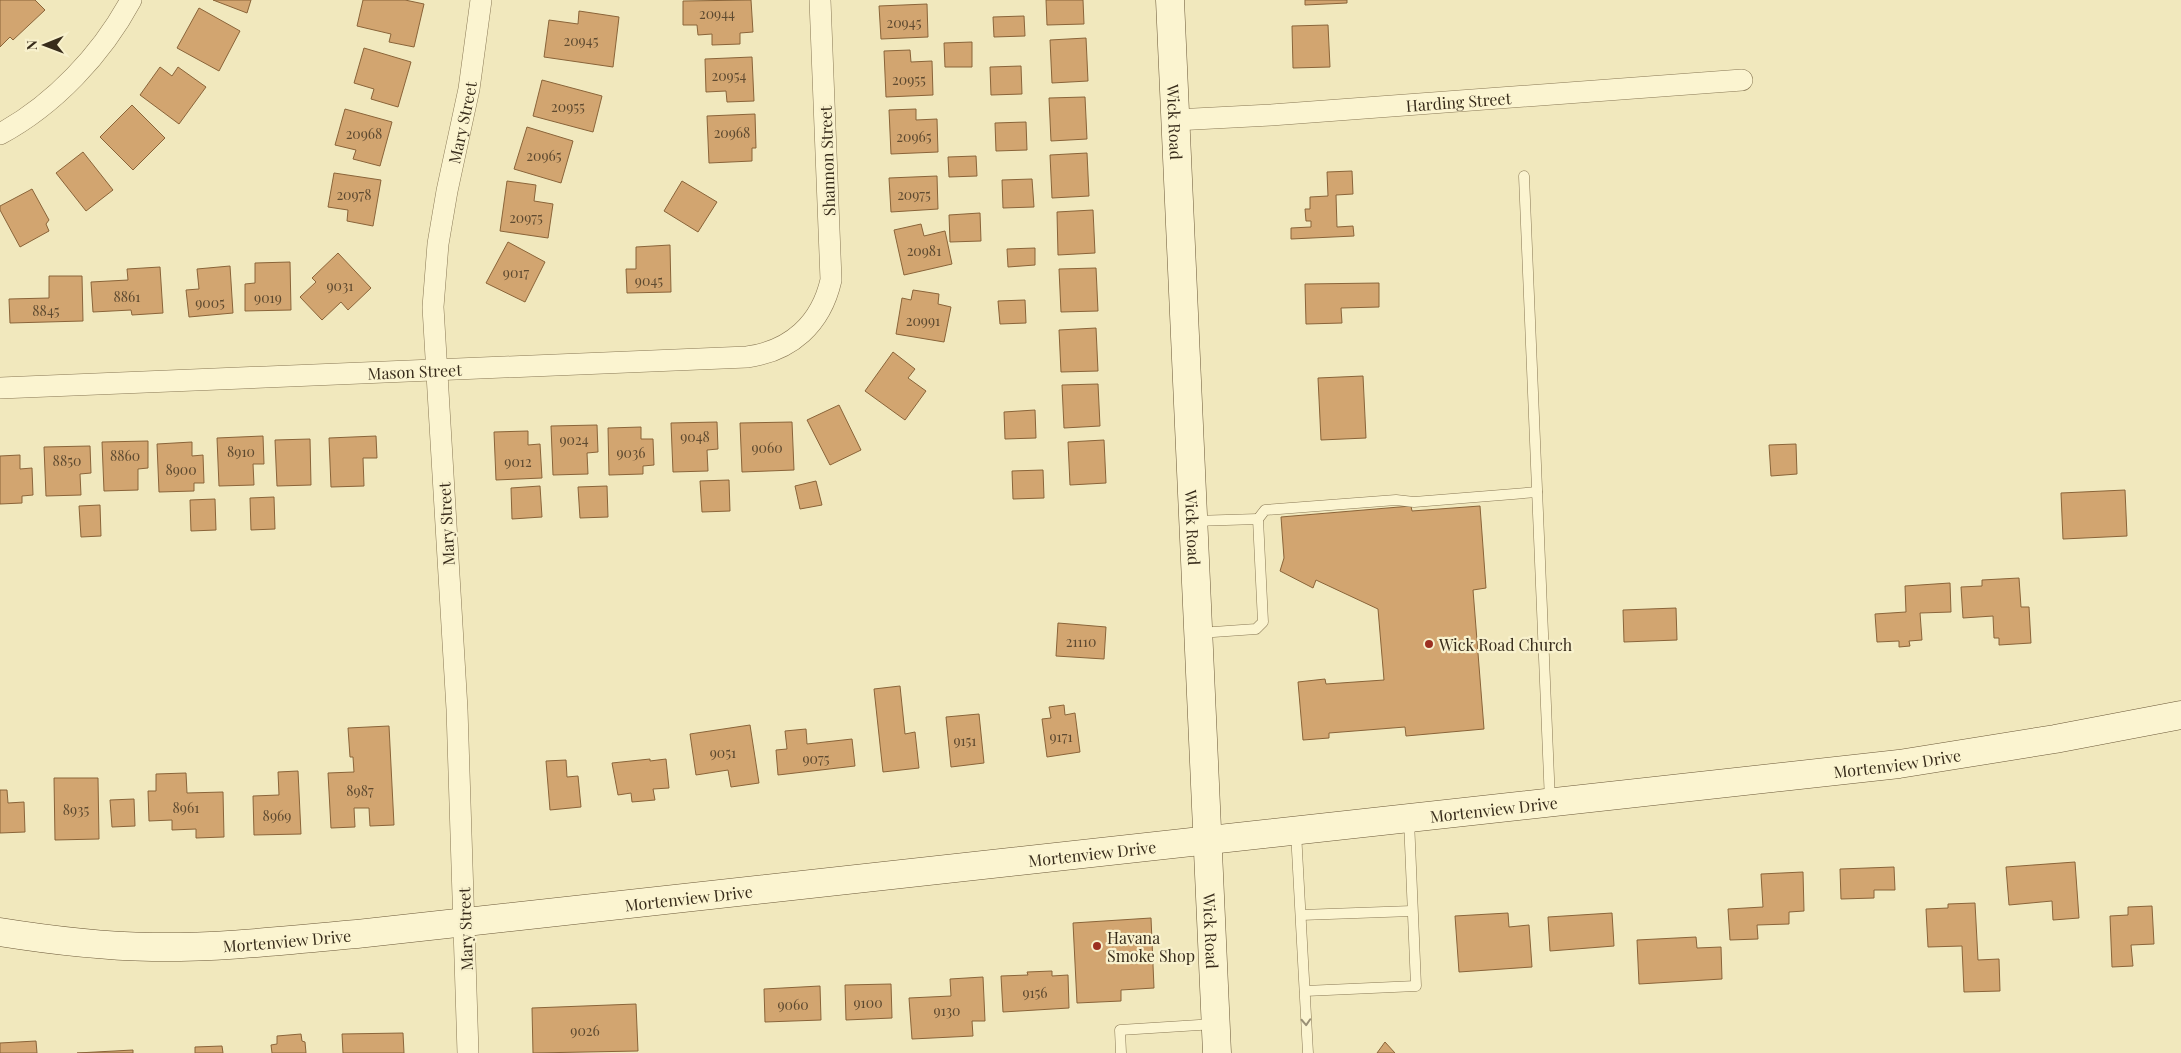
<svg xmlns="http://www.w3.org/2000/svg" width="2181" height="1053" font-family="'Playfair Display',serif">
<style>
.building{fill:#d2a570;stroke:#8a6439}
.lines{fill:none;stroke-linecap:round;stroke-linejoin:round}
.lane-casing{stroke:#897855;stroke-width:11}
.street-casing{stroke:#897855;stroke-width:22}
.secondary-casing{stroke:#6b5838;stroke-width:29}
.lane{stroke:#fbf4d0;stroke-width:10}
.street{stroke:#fbf4d0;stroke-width:21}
.secondary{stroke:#fbf4d0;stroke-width:28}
.oneway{stroke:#9a9076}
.poi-dot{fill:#9c3021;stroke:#f8f1cd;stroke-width:2}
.labels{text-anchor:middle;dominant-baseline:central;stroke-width:4.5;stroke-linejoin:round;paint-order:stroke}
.number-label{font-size:14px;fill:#5e4a30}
.street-label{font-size:16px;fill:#382c1b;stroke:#f8f1cd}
.poi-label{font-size:16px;fill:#382c1b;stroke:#f8f1cd;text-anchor:start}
</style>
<rect width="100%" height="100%" fill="#f1e8bd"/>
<g class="building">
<polygon points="0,0 35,0 45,10 13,40 10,37 0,47"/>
<polygon points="213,0 251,0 247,13"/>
<polygon points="363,0 405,0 424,4 414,47 389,42 391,34 357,26"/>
<polygon points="751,0 753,32 740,33 740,44 712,45 712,34 698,35 697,25 683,25 683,1"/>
<polygon points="1046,0 1083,0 1084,24 1047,25"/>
<polygon points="1305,0 1347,0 1347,3 1305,5"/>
<polygon points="927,4 928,37 881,39 879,6"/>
<polygon points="199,8 240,31 219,71 177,48"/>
<polygon points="579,11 619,17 613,67 544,57 549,20 578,24"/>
<polygon points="1024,16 1025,36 994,37 993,17"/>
<polygon points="1328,25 1330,67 1293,68 1292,26"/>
<polygon points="1086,38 1088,81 1052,83 1050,40"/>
<polygon points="972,42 972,67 945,67 944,43"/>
<polygon points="364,48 411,62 398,107 371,99 374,89 354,83"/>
<polygon points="910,50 911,62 932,61 933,95 886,97 884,51"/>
<polygon points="752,57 754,101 727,102 726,91 706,92 705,59"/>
<polygon points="1021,66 1022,94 991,95 990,67"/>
<polygon points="160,67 172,76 178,67 206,87 179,124 140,95"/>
<polygon points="542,80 602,96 593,132 533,116"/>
<polygon points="1085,97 1087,139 1051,141 1049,98"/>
<polygon points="132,105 165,138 133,170 100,137"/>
<polygon points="345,109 392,122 380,166 353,159 356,150 335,145"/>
<polygon points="916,109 916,120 937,119 938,152 891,154 889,110"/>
<polygon points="755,114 756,148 752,148 752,161 709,163 707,116"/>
<polygon points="1026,122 1027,150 996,151 995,123"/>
<polygon points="527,127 573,141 561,183 514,169"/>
<polygon points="83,152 113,190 86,211 56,173"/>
<polygon points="1087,153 1089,196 1052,198 1050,155"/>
<polygon points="976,156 977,176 949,177 948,157"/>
<polygon points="1352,171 1353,194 1336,195 1337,227 1353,226 1354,236 1291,239 1291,228 1311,227 1311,221 1306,221 1305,209 1310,209 1310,197 1328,196 1327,172"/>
<polygon points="334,173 381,180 373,226 347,221 348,210 328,207"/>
<polygon points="937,176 938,209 891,212 889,178"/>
<polygon points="1032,179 1034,207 1003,208 1002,180"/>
<polygon points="507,181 536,185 534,201 553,204 548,238 500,231"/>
<polygon points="682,181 717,202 698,232 664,211"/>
<polygon points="32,189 49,220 46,224 49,231 20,247 0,210 0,206"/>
<polygon points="1093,210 1095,253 1058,255 1057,212"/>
<polygon points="980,213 981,241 950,242 949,215"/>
<polygon points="921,224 924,236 945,231 952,264 904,275 894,230"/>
<polygon points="508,242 545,262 525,302 486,283"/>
<polygon points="670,245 671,292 627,293 626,269 636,269 636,247"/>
<polygon points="1035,248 1035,265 1008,267 1007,249"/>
<polygon points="338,253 371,288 348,310 341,302 322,320 300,297 316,282 312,278"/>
<polygon points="290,262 291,310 245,311 245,284 255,283 255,263"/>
<polygon points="230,266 233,313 189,317 186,290 199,289 197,269"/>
<polygon points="160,267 163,313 132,315 131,310 93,312 91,282 128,280 127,269"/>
<polygon points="1096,268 1098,311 1061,312 1059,269"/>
<polygon points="49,276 82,276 83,321 10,323 9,299 49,298"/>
<polygon points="1379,283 1379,307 1341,308 1342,323 1306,324 1305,284"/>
<polygon points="913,290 939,294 938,304 951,307 944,342 896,334 902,298 911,300"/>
<polygon points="1025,300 1026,323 1000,324 998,301"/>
<polygon points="1096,328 1098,371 1061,372 1059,330"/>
<polygon points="893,352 915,369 908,378 926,391 905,420 865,391"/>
<polygon points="1363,376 1366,438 1321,440 1318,378"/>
<polygon points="1098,384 1100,426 1064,428 1062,385"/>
<polygon points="839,405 861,450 830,465 807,420"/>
<polygon points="1035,410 1036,438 1005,439 1004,412"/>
<polygon points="717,422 718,449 707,450 708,471 673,472 671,423"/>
<polygon points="792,422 794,470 742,472 740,423"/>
<polygon points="597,425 598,452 587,453 588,474 553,475 551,426"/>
<polygon points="641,427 641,439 653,439 654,465 643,466 643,474 609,475 608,428"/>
<polygon points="528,431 528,445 540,444 542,478 496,480 494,432"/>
<polygon points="263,436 264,464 253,464 254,485 219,486 217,438"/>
<polygon points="376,436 377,458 363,458 364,486 331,487 329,438"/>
<polygon points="310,439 311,485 277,486 275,440"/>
<polygon points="1104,440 1106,483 1070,485 1068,442"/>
<polygon points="148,441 148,468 138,469 138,490 104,491 102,442"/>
<polygon points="192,442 192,456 203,455 204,483 194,483 194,491 159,492 157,444"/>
<polygon points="1796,444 1797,474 1771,476 1769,445"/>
<polygon points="90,446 91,473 80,474 81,495 46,496 44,447"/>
<polygon points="20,455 20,469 32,468 33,495 22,496 22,503 0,504 0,456"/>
<polygon points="1043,470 1044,498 1013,499 1012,471"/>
<polygon points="729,480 730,511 702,512 700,481"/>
<polygon points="816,481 822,505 800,509 795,486"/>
<polygon points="540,486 542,517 512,519 511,488"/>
<polygon points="607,486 608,517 580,518 578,487"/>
<polygon points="2125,490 2127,536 2063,539 2061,493"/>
<polygon points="274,497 275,529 251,530 250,498"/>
<polygon points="215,499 216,530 191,531 190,500"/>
<polygon points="100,505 101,536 81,537 79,506"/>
<polygon points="1411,506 1412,511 1480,506 1486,588 1473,590 1484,729 1406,736 1405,727 1329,733 1329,738 1303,740 1298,682 1325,679 1326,684 1384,680 1378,609 1316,580 1313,588 1280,571 1284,558 1281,517"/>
<polygon points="2019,578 2021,607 2029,607 2031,643 1999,645 1999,638 1994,638 1993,616 1963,618 1961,587 1982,586 1982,580"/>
<polygon points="1950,583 1951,612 1920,613 1922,640 1909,641 1910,646 1899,647 1899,641 1877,642 1875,614 1906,612 1905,586"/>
<polygon points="1676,608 1677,640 1624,642 1623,610"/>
<polygon points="1058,623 1106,627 1104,659 1056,656"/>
<polygon points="900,686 905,734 915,732 919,768 883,772 874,689"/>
<polygon points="1064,705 1065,715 1075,713 1080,752 1047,757 1042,719 1051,718 1049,707"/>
<polygon points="979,714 984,763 951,767 946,717"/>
<polygon points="750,725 759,783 731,787 728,770 696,775 690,734"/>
<polygon points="389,726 394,825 370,826 369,808 354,808 355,827 331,828 328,773 354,772 353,757 350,757 348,728"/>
<polygon points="806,729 807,744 852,739 855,766 778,775 776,750 787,749 785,731"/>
<polygon points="650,759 650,761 666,759 669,788 653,789 655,800 632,802 631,793 618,795 612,763"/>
<polygon points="566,760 567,777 578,776 581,807 550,810 546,761"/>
<polygon points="298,771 301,834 254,835 253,796 279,795 278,772"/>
<polygon points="186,773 187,793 223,792 224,837 196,838 196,829 172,830 172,820 149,821 148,791 156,791 156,774"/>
<polygon points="54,778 98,778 99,839 55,840"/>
<polygon points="0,790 7,790 8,803 24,802 25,832 0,833"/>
<polygon points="134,799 135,826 112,827 110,800"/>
<polygon points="2075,862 2079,918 2053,920 2052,901 2009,905 2006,867"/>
<polygon points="1894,867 1895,890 1874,890 1874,898 1841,899 1840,869"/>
<polygon points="1803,872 1804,911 1789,912 1789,924 1757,925 1758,939 1730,940 1728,909 1763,907 1761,874"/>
<polygon points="1975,903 1978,960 1999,959 2000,991 1964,992 1962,946 1928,947 1926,909 1948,908 1948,904"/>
<polygon points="2152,906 2154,944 2131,945 2133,966 2112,967 2110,916 2128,915 2128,907"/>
<polygon points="1508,913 1509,927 1529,925 1532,967 1459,972 1455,916"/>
<polygon points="1612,913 1614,946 1550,951 1548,917"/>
<polygon points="1151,918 1154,988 1121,990 1121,1001 1077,1003 1073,923"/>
<polygon points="1696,937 1697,948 1721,947 1722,979 1639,984 1637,940"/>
<polygon points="1052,971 1052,976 1068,975 1069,1008 1003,1012 1001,976 1028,975 1027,972"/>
<polygon points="983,977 985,1021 972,1021 973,1036 912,1039 909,998 951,996 950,979"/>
<polygon points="891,984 892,1018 846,1020 845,985"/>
<polygon points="820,986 821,1020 765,1022 764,989"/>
<polygon points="636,1004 638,1051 533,1053 532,1008"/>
<polygon points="403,1033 404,1053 343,1053 342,1034"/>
<polygon points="301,1034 302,1041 305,1042 306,1053 272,1053 271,1045 277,1044 277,1036"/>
<polygon points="36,1041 37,1053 0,1053 0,1043"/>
<polygon points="1385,1042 1395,1053 1377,1053"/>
<polygon points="222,1046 223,1053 195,1053 195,1047"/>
<polygon points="133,1050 133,1053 77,1053"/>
</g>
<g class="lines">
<g class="lane-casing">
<g id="lane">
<polyline points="1524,176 1550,802"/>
<polyline points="1258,519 1265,510 1396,500 1414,502 1537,492"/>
<polyline points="1194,521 1258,519 1263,622 1256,629 1199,633"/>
<polyline points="1296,832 1308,1053"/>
<polyline points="1301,915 1412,911"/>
<polyline points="1305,991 1416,986 1409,820"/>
<polyline points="1121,1053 1120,1030 1215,1024"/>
</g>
</g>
<g class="street-casing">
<g id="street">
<path id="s1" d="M1175,120L1271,115L1742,80"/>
<path d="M0,134C54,105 102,54 131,0"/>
<path id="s2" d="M0,388L747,357C791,351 821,324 831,280L820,0"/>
<path id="s3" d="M468,1053L457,709L433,307L438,244L447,191L469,89L481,0"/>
</g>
</g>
<g class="secondary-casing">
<g id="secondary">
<path id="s4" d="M1170,0L1217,1053"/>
<path id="s5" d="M0,932C50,940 101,946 152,947C220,948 289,940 357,934L1899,764L2055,739L2181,715"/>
</g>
</g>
<use href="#lane" class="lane"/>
<use href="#street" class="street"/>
<use href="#secondary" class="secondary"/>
</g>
<defs><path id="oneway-chevron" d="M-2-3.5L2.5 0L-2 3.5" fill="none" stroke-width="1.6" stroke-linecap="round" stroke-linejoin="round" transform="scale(1.25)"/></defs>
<use class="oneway" href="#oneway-chevron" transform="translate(1306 1022) rotate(87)"/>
<g class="poi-dot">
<circle cx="1429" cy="644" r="5"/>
<circle cx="1097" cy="946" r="5"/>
</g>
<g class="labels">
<g class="number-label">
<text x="717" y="13">20944</text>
<text x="904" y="22">20945</text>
<text x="581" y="40">20945</text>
<text x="729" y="75">20954</text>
<text x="909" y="79">20955</text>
<text x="568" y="106">20955</text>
<text x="732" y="132">20968</text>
<text x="364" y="133">20968</text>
<text x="914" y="136">20965</text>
<text x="544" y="155">20965</text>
<text x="354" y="194">20978</text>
<text x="914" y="194">20975</text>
<text x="526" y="217">20975</text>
<text x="924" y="250">20981</text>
<text x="516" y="272">9017</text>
<text x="649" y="280">9045</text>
<text x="340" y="285">9031</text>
<text x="127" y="296">8861</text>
<text x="268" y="297">9019</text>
<text x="210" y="302">9005</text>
<text x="46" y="310">8845</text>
<text x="923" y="320">20991</text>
<text x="695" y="436">9048</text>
<text x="574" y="439">9024</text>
<text x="767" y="447">9060</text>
<text x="241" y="451">8910</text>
<text x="631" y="452">9036</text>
<text x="125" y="455">8860</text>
<text x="67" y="460">8850</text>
<text x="518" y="461">9012</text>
<text x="181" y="469">8900</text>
<text x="1081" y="641">21110</text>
<text x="1061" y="736">9171</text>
<text x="965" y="740">9151</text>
<text x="723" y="752">9051</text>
<text x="816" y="758">9075</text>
<text x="360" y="790">8987</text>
<text x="186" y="807">8961</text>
<text x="76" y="809">8935</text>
<text x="277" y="815">8969</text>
<text x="1035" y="992">9156</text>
<text x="868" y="1002">9100</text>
<text x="793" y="1004">9060</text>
<text x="947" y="1010">9130</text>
<text x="585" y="1030">9026</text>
</g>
<g class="street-label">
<text stroke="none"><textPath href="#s1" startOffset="284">Harding Street</textPath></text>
<text stroke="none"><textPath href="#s3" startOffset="934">Mary Street</textPath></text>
<text stroke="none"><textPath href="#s4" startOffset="122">Wick Road</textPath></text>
<text transform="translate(827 161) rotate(-92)">Shannon Street</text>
<text stroke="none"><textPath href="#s2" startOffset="415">Mason Street</textPath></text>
<text transform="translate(446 524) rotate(-93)">Mary Street</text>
<text stroke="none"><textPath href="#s4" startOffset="528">Wick Road</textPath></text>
<text stroke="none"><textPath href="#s5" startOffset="1908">Mortenview Drive</textPath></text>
<text stroke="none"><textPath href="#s5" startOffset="1502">Mortenview Drive</textPath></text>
<text stroke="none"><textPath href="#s5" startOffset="1098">Mortenview Drive</textPath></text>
<text stroke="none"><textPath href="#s5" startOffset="692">Mortenview Drive</textPath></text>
<text transform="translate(465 929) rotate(-92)">Mary Street</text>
<text stroke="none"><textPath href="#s4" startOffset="932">Wick Road</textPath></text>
<text stroke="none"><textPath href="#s5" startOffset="288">Mortenview Drive</textPath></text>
</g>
<g class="poi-label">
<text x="1439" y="644">Wick Road Church</text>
<text x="1107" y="937">Havana<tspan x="1107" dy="18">Smoke Shop</tspan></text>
</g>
</g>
<g transform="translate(45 45) rotate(269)" stroke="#f8f1cd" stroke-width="4" paint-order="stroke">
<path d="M0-4L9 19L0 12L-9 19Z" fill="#382c1b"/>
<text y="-8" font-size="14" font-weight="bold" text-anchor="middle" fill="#382c1b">N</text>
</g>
</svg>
